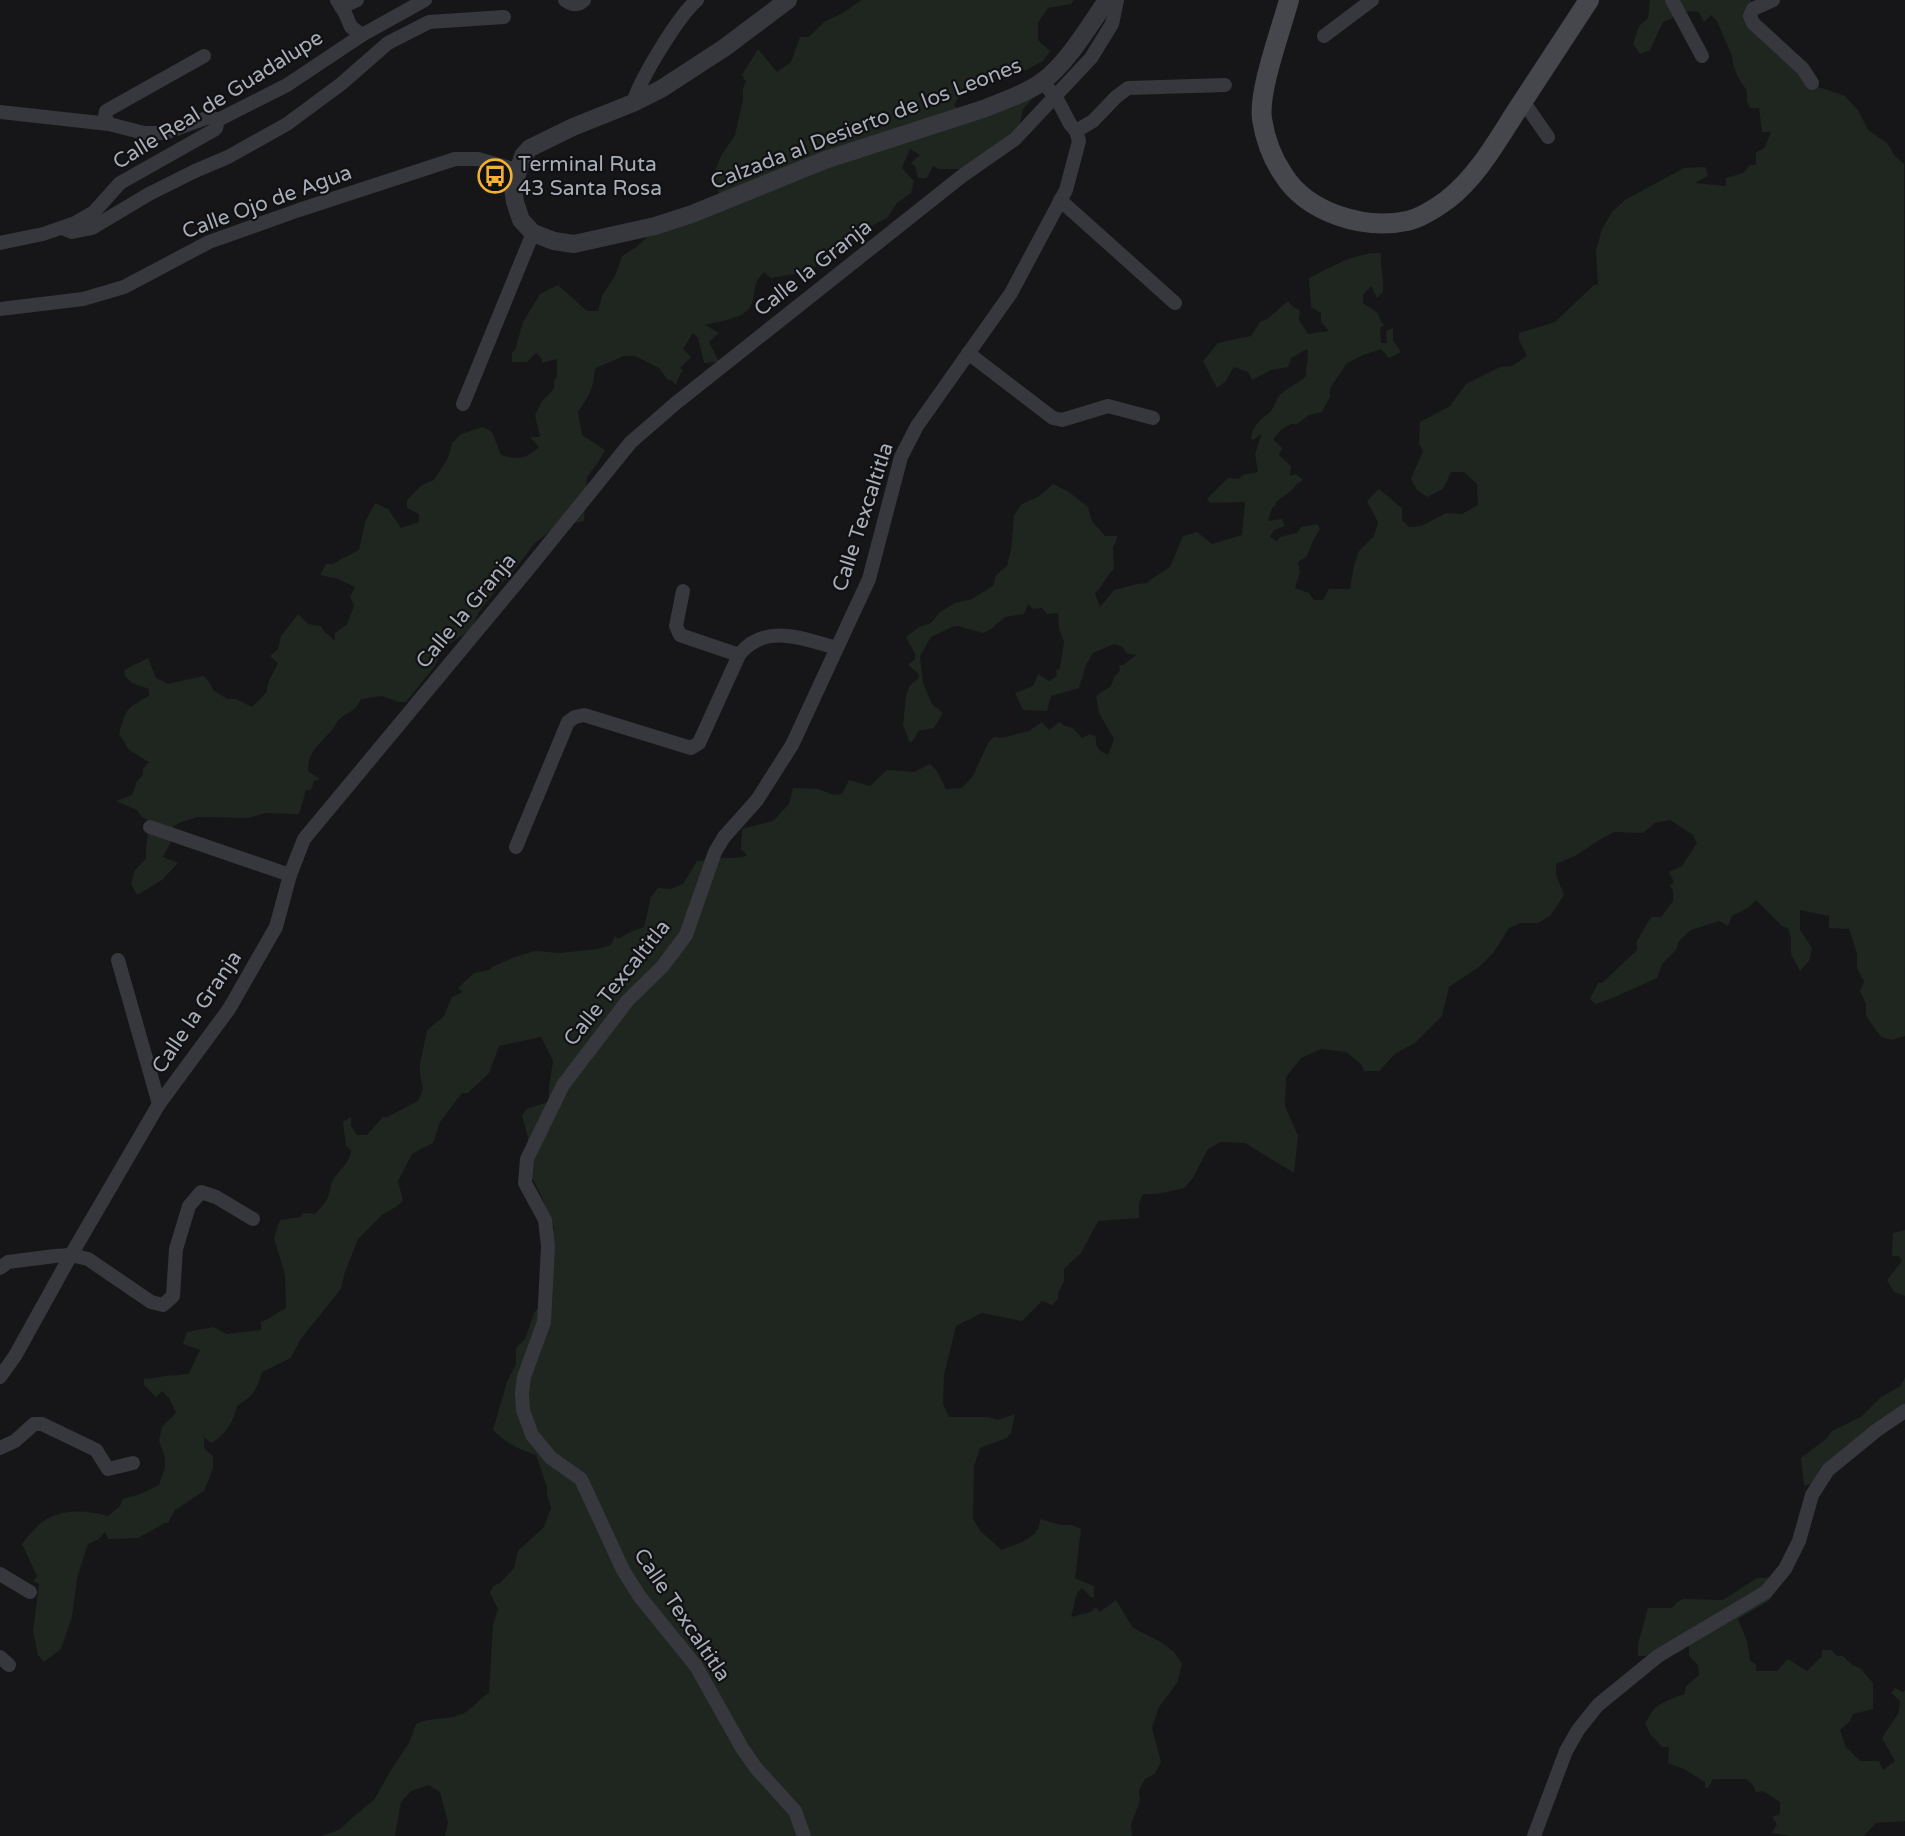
<svg xmlns="http://www.w3.org/2000/svg" width="1905" height="1836" font-family="'Varela Round',sans-serif">
<style>
.green{fill:#1e261f}
.lines{fill:none;stroke-linecap:round;stroke-linejoin:round}
.minor{stroke:#37383d;stroke-width:14}
.tertiary{stroke:#37383d;stroke-width:18}
.secondary{stroke:#45474d;stroke-width:20}
.labels{text-anchor:middle;dominant-baseline:central;stroke-width:4.5;stroke-linejoin:round;paint-order:stroke}
.street-label{font-size:21px;fill:#a8adb8;stroke:#111113}
.poi-label{font-size:21px;fill:#a8adb8;stroke:#111113;text-anchor:start}
</style>
<rect width="100%" height="100%" fill="#161618"/>
<g class="green">
<path d="M861,0H1074L1071,4L1048,8L1038,23V40L1050,51L1043,61L1026,70H1016L1000,78L967,83L954,105L972,121L1031,82L1033,98L1023,109L1020,124L1007,136L993,163L974,169H939L933,166L927,178H918L915,166L911,163L920,155L910,149L902,168L914,181L911,193L897,203L887,218L863,230L850,244L830,259L806,272L771,278L764,272C752,284 757,288 752,303C747,319 719,321 705,325L719,333L709,342L719,362L704,363L698,338L693,333L683,349L691,357L680,368L683,371L680,374L676,385L671,380H668L659,368L635,356H624L596,368C593,374 595,377 593,383C591,393 584,403 578,412L582,435L605,450L599,461L587,477L584,521L555,527L534,544L512,573L500,585L479,612L471,630L452,642L440,654L435,666L406,702H398L382,696L361,699C353,715 350,709 340,719C336,722 335,727 331,731C319,745 308,751 308,771L320,779L314,781L311,790H306L299,814L265,813L248,818L197,817L179,823L164,832L173,838L163,857L178,863L162,880L137,895L131,884L135,870L146,859V847L150,821L142,817L137,810L116,801L132,795L137,781L143,775V769L149,762L129,750L119,734C126,709 125,709 149,696V689L132,683L125,676L124,670L148,658L156,678L168,684L204,676L209,682L213,690L227,699H236L252,707L266,693L269,681L278,663L270,656L278,649L281,636L298,614L308,624L321,626L323,630L335,641V633L347,624L354,606L350,597L355,587L338,579L320,575L326,564H332L359,550L365,522L375,503L388,509L401,528L419,522V514L407,508V500L422,485L434,480L448,458L452,443L461,434L483,427L492,432L501,455C517,460 526,459 539,447L530,437H540L535,415L542,401L554,389V380L557,377V359L542,363V359L536,353L527,362H512V353L515,350L523,322L540,294L558,285L587,311H598L602,296L616,274L622,256L635,248L664,222L715,211L719,193L712,179L721,156L735,135L743,100V88L746,82L742,75L758,49L777,72L791,62L800,37H809L824,22L843,13Z"/>
<path d="M1650,0H1751L1753,25L1768,38L1806,83L1845,96L1858,110L1868,130L1887,143L1895,156L1904,164L1905,1036L1892,1040L1881,1037L1866,1016V1004L1860,991L1864,982L1857,968V953L1849,929L1829,928V916L1800,910V930L1812,948L1809,961L1800,971L1791,954V938L1788,928L1782,926L1756,900L1748,908L1732,916L1728,926L1719,921L1691,930L1679,941L1676,950L1662,964L1657,978L1615,997L1596,1004L1590,999L1598,983H1602L1637,950V941L1651,917H1661L1673,901V890L1670,886L1674,882L1669,872L1682,866L1697,843L1693,835L1670,820L1655,823L1643,833L1614,832L1601,839L1575,856L1556,864V875L1564,895L1550,916L1538,923H1521L1509,928L1494,952L1479,967L1449,987L1442,1016L1415,1043L1396,1053L1379,1071H1364L1361,1064L1346,1052L1321,1049L1301,1058L1286,1077L1285,1106L1298,1136L1294,1173L1245,1143L1221,1142L1208,1149L1193,1178L1184,1188L1157,1194H1143L1139,1203V1218L1098,1221L1081,1253L1064,1269V1281L1058,1293V1299L1052,1305L1042,1301L1022,1321L982,1313L956,1326L944,1375L943,1404L949,1417H988L998,1420L1015,1414L1011,1433L1007,1438L980,1448L974,1466L973,1518L980,1531L1002,1550C1016,1543 1040,1540 1040,1519L1061,1525H1072L1081,1529L1075,1578L1094,1586V1597H1091L1082,1588L1077,1593L1071,1617L1091,1612L1096,1607L1100,1612L1116,1600L1133,1628L1161,1642L1174,1652L1182,1664L1177,1683L1159,1707L1152,1728L1161,1762L1155,1774L1145,1779L1139,1790L1140,1801L1131,1824L1132,1836H445L448,1822L440,1792L429,1785L411,1791L401,1802L395,1836H321L339,1830L352,1818L374,1800L394,1765L409,1743L416,1724C432,1716 446,1721 462,1714C472,1710 478,1699 489,1693L493,1625L498,1609L490,1593L493,1586L500,1583L514,1568L518,1551L544,1527L551,1508L547,1495V1487L536,1455C515,1448 509,1445 493,1430L507,1382L516,1364V1348L525,1339L534,1313L546,1297L545,1265L554,1228L540,1193L529,1172L528,1138L522,1115L528,1108L549,1102V1087L553,1061L541,1037L499,1046L489,1073L468,1093H462L440,1122L433,1143L412,1154L398,1181L403,1201L396,1207L383,1214L358,1239L345,1272L341,1289L300,1340L291,1358L262,1372C257,1390 253,1396 237,1406C233,1422 226,1435 211,1443L204,1437V1448L213,1456V1468L204,1491L175,1510L168,1523H165L138,1538L108,1539L105,1532L99,1539L88,1544L77,1578L72,1617L61,1649L44,1662L38,1655L33,1632L39,1584L33,1581L37,1576L22,1544C28,1537 35,1527 42,1522C62,1508 86,1510 108,1516L120,1506L123,1499L140,1494L159,1485L165,1467V1458L159,1440L162,1427L176,1413L169,1398L162,1391L156,1397L144,1385V1379C151,1379 157,1377 164,1376C173,1375 180,1376 189,1373L200,1350L183,1344L187,1332L214,1327L227,1334L261,1330V1322C270,1319 277,1312 286,1308L285,1275L274,1238L280,1220L300,1217L303,1213L315,1214C320,1208 327,1202 329,1194C331,1188 330,1185 333,1180C340,1169 350,1163 351,1150L346,1146L343,1122L351,1117V1126L357,1135H367L383,1117H387L418,1101L423,1089L420,1074V1064L427,1030L444,1016L452,997L463,992L458,988L474,973L489,970L492,967L512,958L535,951L560,953L597,949L611,945L615,936L618,939C627,934 634,930 644,927L651,897L658,888L671,889L683,884L697,861C706,861 713,858 722,858C732,857 738,860 747,855L741,849L742,829L773,821L789,804L793,788L818,789L834,795L842,794L849,780L870,786L887,770L914,772L930,764L937,771L946,789L962,788L973,776L988,743L994,737L1002,738L1029,731L1042,722L1049,730L1060,722L1063,725L1073,728L1082,738L1090,734L1096,737C1095,747 1099,751 1108,755L1114,739L1099,713L1096,696L1111,686L1114,677L1120,671L1119,665H1123L1136,655L1126,653L1123,647L1114,644L1093,653L1086,665L1079,688L1051,696L1047,711L1023,710L1015,693L1033,686L1038,674L1049,681L1057,676L1056,671L1060,668L1064,642L1059,629L1058,613L1047,614L1042,608L1033,609L1028,604L1024,614L1005,617L991,629L983,633L958,626L952,627L931,637L920,656L923,683L932,704L943,713L934,728L918,731L915,738L910,743L903,725L906,696L910,685L919,678L918,673L908,665L915,659V654L906,637L919,627L931,623L940,612L955,603L972,599L993,586L996,575L1007,566L1011,550L1014,515L1022,504L1038,497L1053,484L1069,492L1088,507L1092,521L1105,536H1118L1113,548L1114,569C1106,576 1103,586 1095,593L1100,607L1114,590L1138,584L1147,583L1153,578L1170,567L1183,536L1197,532L1212,544L1242,535L1245,502L1210,503L1207,499L1228,478L1239,479L1243,475L1258,472L1255,454L1261,436L1260,434L1255,439H1251C1252,426 1260,420 1269,413C1274,409 1275,401 1279,396C1286,388 1298,384 1306,376C1305,367 1310,356 1307,349L1291,358L1288,367L1271,370L1252,380L1248,372L1234,367L1225,382L1217,388L1203,361L1218,343L1251,336L1260,322L1267,319L1288,301L1293,307L1300,310L1299,320L1308,334L1329,331L1321,322V313L1311,307L1309,278C1331,267 1355,252 1381,253C1380,267 1384,278 1383,292L1377,298L1371,286L1363,295V303L1378,313L1381,322L1384,325L1380,328L1381,343H1387L1386,331L1393,328V340L1401,352L1389,358L1381,349L1363,355L1347,363L1330,388V397L1322,412L1309,415L1297,424H1291L1282,429L1273,439L1282,448L1279,455L1291,466L1290,476L1296,474L1303,480L1297,484L1291,491L1276,502V505L1272,508L1268,521L1282,519L1285,526L1274,530L1270,537L1277,541L1280,537L1297,533L1301,527L1317,524L1320,529L1313,541L1307,556L1298,562L1300,572L1295,588L1309,593L1314,600H1323L1329,589H1350L1354,565L1359,551L1374,536L1378,522L1367,501L1379,489L1402,508V520L1409,527L1421,526L1446,513L1462,514L1478,505L1477,484L1464,472H1451L1443,489L1427,497L1417,490L1411,479L1423,451L1419,444L1420,422L1450,406L1466,384L1500,367L1512,366L1527,356L1519,340V333L1555,322L1594,285H1598L1596,251L1602,229L1612,212L1625,200L1684,168L1705,167L1708,176L1695,183L1726,186V178L1743,173L1750,165H1756V153L1765,147L1771,132H1762L1759,108H1750L1747,101V90C1740,83 1732,67 1732,56L1717,21L1711,15L1704,22L1699,12L1689,11L1663,22L1650,50L1640,54L1633,44L1639,26L1648,18Z"/>
<polygon points="1905,1230 1905,1296 1894,1292 1887,1280 1902,1261 1899,1256 1892,1256 1893,1233"/>
<polygon points="1905,1377 1905,1409 1885,1419 1881,1418 1872,1433 1825,1480 1804,1486 1801,1458 1826,1439 1832,1431 1861,1417 1881,1397 1901,1386"/>
<path d="M1780,1577L1770,1600L1738,1619L1747,1641L1750,1660L1756,1665V1671H1777L1788,1659L1807,1671L1822,1656V1650H1831L1837,1656H1843L1852,1665L1860,1668L1873,1683V1709L1853,1714L1850,1721L1840,1730L1846,1747L1860,1761H1879L1883,1770L1895,1761L1882,1738L1899,1712L1900,1701L1891,1693L1895,1688L1903,1692L1905,1690V1821L1876,1823L1864,1836H1791L1772,1833L1777,1824L1772,1817L1780,1814V1802L1763,1791L1756,1792L1753,1785L1746,1779H1713L1708,1788H1705V1782L1684,1769L1668,1763L1669,1747H1662L1650,1734L1645,1722C1649,1718 1650,1715 1653,1710C1657,1705 1677,1695 1684,1695L1686,1686L1699,1675L1698,1665L1689,1656V1643L1645,1656H1638V1644L1648,1608H1672L1677,1602L1684,1599L1723,1600L1757,1578Z"/>
</g>
<g class="lines">
<g class="minor">
<polyline points="337,0 345,13 351,27 362,35"/>
<path d="M565,0C572,5 578,6 584,0"/>
<polyline points="1672,0 1702,56"/>
<polyline points="1773,0 1753,9 1750,16 1753,23 1803,69 1812,83"/>
<polyline points="341,7 357,0"/>
<polyline points="1324,36 1372,0"/>
<polyline points="1523,101 1548,137"/>
<path d="M633,103C640,79 679,15 697,0"/>
<polyline points="0,112 109,124 144,133 165,133 209,117 218,120"/>
<polyline points="109,124 105,117 106,111 204,56"/>
<polyline points="1076,131 1093,121 1116,97 1128,88 1225,85"/>
<polyline points="1060,200 1175,303"/>
<polyline points="62,228 72,232 92,228 149,194 195,171 228,157 287,124 341,84 388,43 429,22 504,17"/>
<polyline points="0,243 43,234 75,223 94,212 120,183 214,130 216,128 218,120 287,85 362,35 425,0"/>
<polyline points="0,309 83,299 124,287 209,242 299,210 455,159 478,159 517,170"/>
<polyline points="968,353 1053,418 1062,420 1108,406 1153,418"/>
<polyline points="463,404 533,233"/>
<polyline points="683,591 676,626 680,635 739,655"/>
<polyline points="150,827 290,875"/>
<path d="M516,847L568,722L575,717L584,715L691,748L699,743L739,655C765,622 803,639 837,648"/>
<polyline points="118,960 159,1104"/>
<polyline points="0,1268 8,1262 55,1256 71,1255 88,1259 151,1302 163,1305 173,1296 176,1249 189,1206 201,1192 216,1197 253,1219"/>
<polyline points="0,1377 15,1356 71,1255 159,1104 229,1009 276,927 290,875 304,839 525,573 631,442 676,403 962,176 1015,139 1091,58 1112,24 1117,0"/>
<polyline points="0,1448 15,1441 34,1424 42,1424 96,1450 108,1469 133,1463"/>
<polyline points="0,1574 30,1592"/>
<polyline points="0,1657 9,1665"/>
<polyline points="804,1836 795,1811 756,1768 742,1748 696,1666 640,1597 623,1570 581,1479 551,1458 532,1435 523,1410 522,1393 524,1377 544,1322 548,1246 545,1220 525,1183 527,1159 563,1085 628,1000 662,967 686,935 715,852 724,837 757,800 792,745 869,579 901,457 917,426 1011,293 1066,190 1079,141 1076,131 1070,124 1056,97 1042,82"/>
<polyline points="1534,1836 1566,1751 1578,1730 1598,1705 1658,1656 1766,1592 1785,1569 1799,1541 1812,1495 1828,1470 1877,1430 1905,1411"/>
</g>
<path class="tertiary" d="M788,0L724,48L661,89L633,103L573,127L530,148L523,156L513,187L515,202L521,220L533,233L554,241L574,244L655,226L692,214L825,160L983,109C1002,101 1026,94 1043,81C1068,62 1089,26 1107,0"/>
<path class="secondary" d="M1289,0C1281,30 1258,91 1262,119C1265,138 1272,158 1283,174C1307,213 1364,230 1407,221C1421,218 1436,208 1447,200C1477,177 1497,141 1517,110C1541,73 1565,37 1589,0"/>
</g>
<defs>
<g id="bus-ring" transform="scale(1.725)"><circle r="9.5" fill="#111113" stroke="#f2b134" stroke-width="1.5"/><path d="M-5-6H5V4H4V6H2V4H-2V6H-4V4H-5ZM-3.5-4V0h7V-4ZM-3.5 1.2v1.5H-2V1.2ZM2 1.2v1.5H3.5V1.2Z" fill="#f2b134"/></g>
</defs>
<g fill-rule="evenodd">
<use href="#bus-ring" x="495" y="176"/>
</g>
<g class="labels">
<g class="street-label">
<text transform="translate(218 100) rotate(-32)">Calle Real de Guadalupe</text>
<text transform="translate(866 124) rotate(-21)">Calzada al Desierto de los Leones</text>
<text transform="translate(267 202) rotate(-20)">Calle Ojo de Agua</text>
<text transform="translate(813 268) rotate(-38)">Calle la Granja</text>
<text transform="translate(863 517) rotate(-72)">Calle Texcaltitla</text>
<text transform="translate(466 611) rotate(-50)">Calle la Granja</text>
<text transform="translate(617 983) rotate(-51)">Calle Texcaltitla</text>
<text transform="translate(197 1012) rotate(-56)">Calle la Granja</text>
<text transform="translate(682 1615) rotate(56)">Calle Texcaltitla</text>
</g>
<g class="poi-label">
<text x="518" y="164">Terminal Ruta<tspan x="518" dy="24">43 Santa Rosa</tspan></text>
</g>
</g>
</svg>
